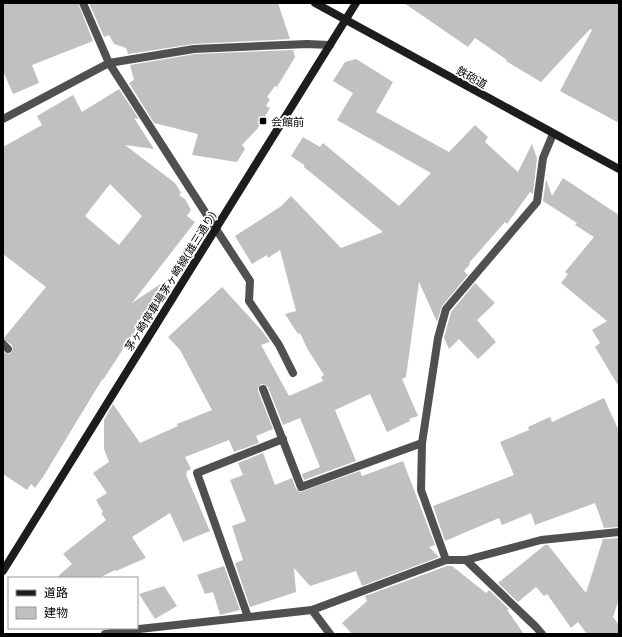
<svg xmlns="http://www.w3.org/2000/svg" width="622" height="637" font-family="'Exo 2','Noto Sans JP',sans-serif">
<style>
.building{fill:#c0c0c0;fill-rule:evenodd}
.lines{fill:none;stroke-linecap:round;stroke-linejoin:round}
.lane{stroke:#505050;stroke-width:8}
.street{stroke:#505050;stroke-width:8}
.secondary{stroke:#1d1d1d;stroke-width:8}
.poi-dot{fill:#000;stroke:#fff;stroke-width:1.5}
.labels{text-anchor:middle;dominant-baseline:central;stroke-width:3.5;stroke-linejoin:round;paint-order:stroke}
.street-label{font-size:11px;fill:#000;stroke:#fff}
.poi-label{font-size:11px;fill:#000;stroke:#fff;text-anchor:start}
</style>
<rect width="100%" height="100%" fill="#fff"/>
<g class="building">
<polygon points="3,3 78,3 93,41 32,65 39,83 13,94 3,71"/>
<polygon points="89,3 278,3 290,39 194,44 128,54 126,48 114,44 109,35 104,37"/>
<polygon points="404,3 619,3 619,123 560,91 592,30 590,29 541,82 506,61 507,60 475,38 468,47"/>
<polygon points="293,50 295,57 277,87 275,86 267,97 270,99 266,106 270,108 258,128 242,145 245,149 237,162 192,155 198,134 154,123 129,83 134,80 130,65 195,54"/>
<polygon points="356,59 393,82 376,112 449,152 475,125 488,137 485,142 518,172 532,144 537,158 533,194 530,192 507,224 505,222 469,263 470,264 464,271 468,275 442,306 437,322 419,282 406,377 402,379 418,416 409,419 410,421 387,432 370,394 335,410 356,461 304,480 302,474 320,467 300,418 283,425 268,387 264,384 261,384 258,388 258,391 273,429 256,436 259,443 234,452 229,440 185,457 191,469 186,472 187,474 186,475 210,531 183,542 170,513 132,537 146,558 116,571 115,570 99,578 56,578 72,564 63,554 106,520 101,513 103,512 96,500 107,493 93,473 109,462 104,449 104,420 113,404 140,443 178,426 177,424 212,410 180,350 168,337 222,287 263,332 270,342 261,345 289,396 323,381 321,377 324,375 308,350 300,333 298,334 285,314 296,311 280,250 268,258 267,255 252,264 235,236 280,207 291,196 341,248 383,232 304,167 304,165 291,156 303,137 320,147 323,143 399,206 431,173 337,120 353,93 333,81 345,62"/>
<path d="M119,89L139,119L134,118L154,149L125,145L175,183L181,193L179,195L185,199L191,210L187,216L195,222L132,303L168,279L103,380V378L43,477L35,488L31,484L27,490L3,474V352L9,354L13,350L12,345L3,339L46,287L3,254V147L42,125L37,116L73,95L82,112ZM110,184L142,216L119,245L85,216Z"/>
<polygon points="563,178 619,215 619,387 595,347 600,343 592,330 607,321 561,283 568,274 565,272 594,237 575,225 577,223 543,201 546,179 552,196"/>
<polygon points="475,283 495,303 477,320 496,342 478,359 459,339 449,349 444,338 451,312"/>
<polygon points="604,398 619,431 619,527 604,528 595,503 535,525 531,513 502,525 499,518 445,541 433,506 514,475 500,442 529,430 528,427 550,417 552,422"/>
<polygon points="263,453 275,485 292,478 296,489 300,492 360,471 362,476 403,461 435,545 429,547 439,557 362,586 356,571 310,586 294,568 296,592 250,607 235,563 243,560 232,526 246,521 230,480 243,475 238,463"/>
<polygon points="619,538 619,599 613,617 619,625 619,634 587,634 578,622 571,628 547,594 544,596 536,587 518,602 498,583 545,545 548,545 586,593 603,539"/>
<polygon points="224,566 240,610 220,615 213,592 205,594 197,575"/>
<polygon points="447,566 452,566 486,593 489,590 509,609 507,610 524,634 352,634 342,623 367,601 365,596"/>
<polygon points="164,586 177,606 155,619 139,594"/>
</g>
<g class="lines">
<g class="lane">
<polyline points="216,229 250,281 249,301 279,345 293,373"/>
<polyline points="3,344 8,349"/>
<polyline points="263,389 301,487 422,443"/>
</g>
<g class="street">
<polyline points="83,3 109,63 216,229"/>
<polyline points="3,119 109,63 194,49 307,44 330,45"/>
<polyline points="446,560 421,490 422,443 438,338 446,309 537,202 543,158 553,134"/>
<polyline points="466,560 536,627 542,634"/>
<polyline points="312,610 330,634"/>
<polyline points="248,617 197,473 283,439"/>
<polyline points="105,634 130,630 312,610 446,560 466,560 541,540 619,532"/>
</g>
<g class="secondary">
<polyline points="315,3 619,169"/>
<polyline points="3,571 356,3"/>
</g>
</g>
<rect class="poi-dot" x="259" y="117" width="8" height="8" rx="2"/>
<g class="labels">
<g class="street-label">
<text transform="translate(472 77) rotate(29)">鉄砲道</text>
<text transform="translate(170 281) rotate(-58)">茅ヶ崎停車場茅ヶ崎線(雄三通り)</text>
</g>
<g class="poi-label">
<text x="271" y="121">会館前</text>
</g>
</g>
<rect width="622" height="637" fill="none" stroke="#000000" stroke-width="8"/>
<rect x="8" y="577" width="130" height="52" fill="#ffffff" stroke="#999999"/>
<rect x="16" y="590" width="20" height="6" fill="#1d1d1d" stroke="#999999"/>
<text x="44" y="597" font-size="12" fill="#000000">道路</text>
<rect x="16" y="607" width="20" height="12" fill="#c0c0c0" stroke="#999999"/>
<text x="44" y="617" font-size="12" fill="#000000">建物</text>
</svg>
